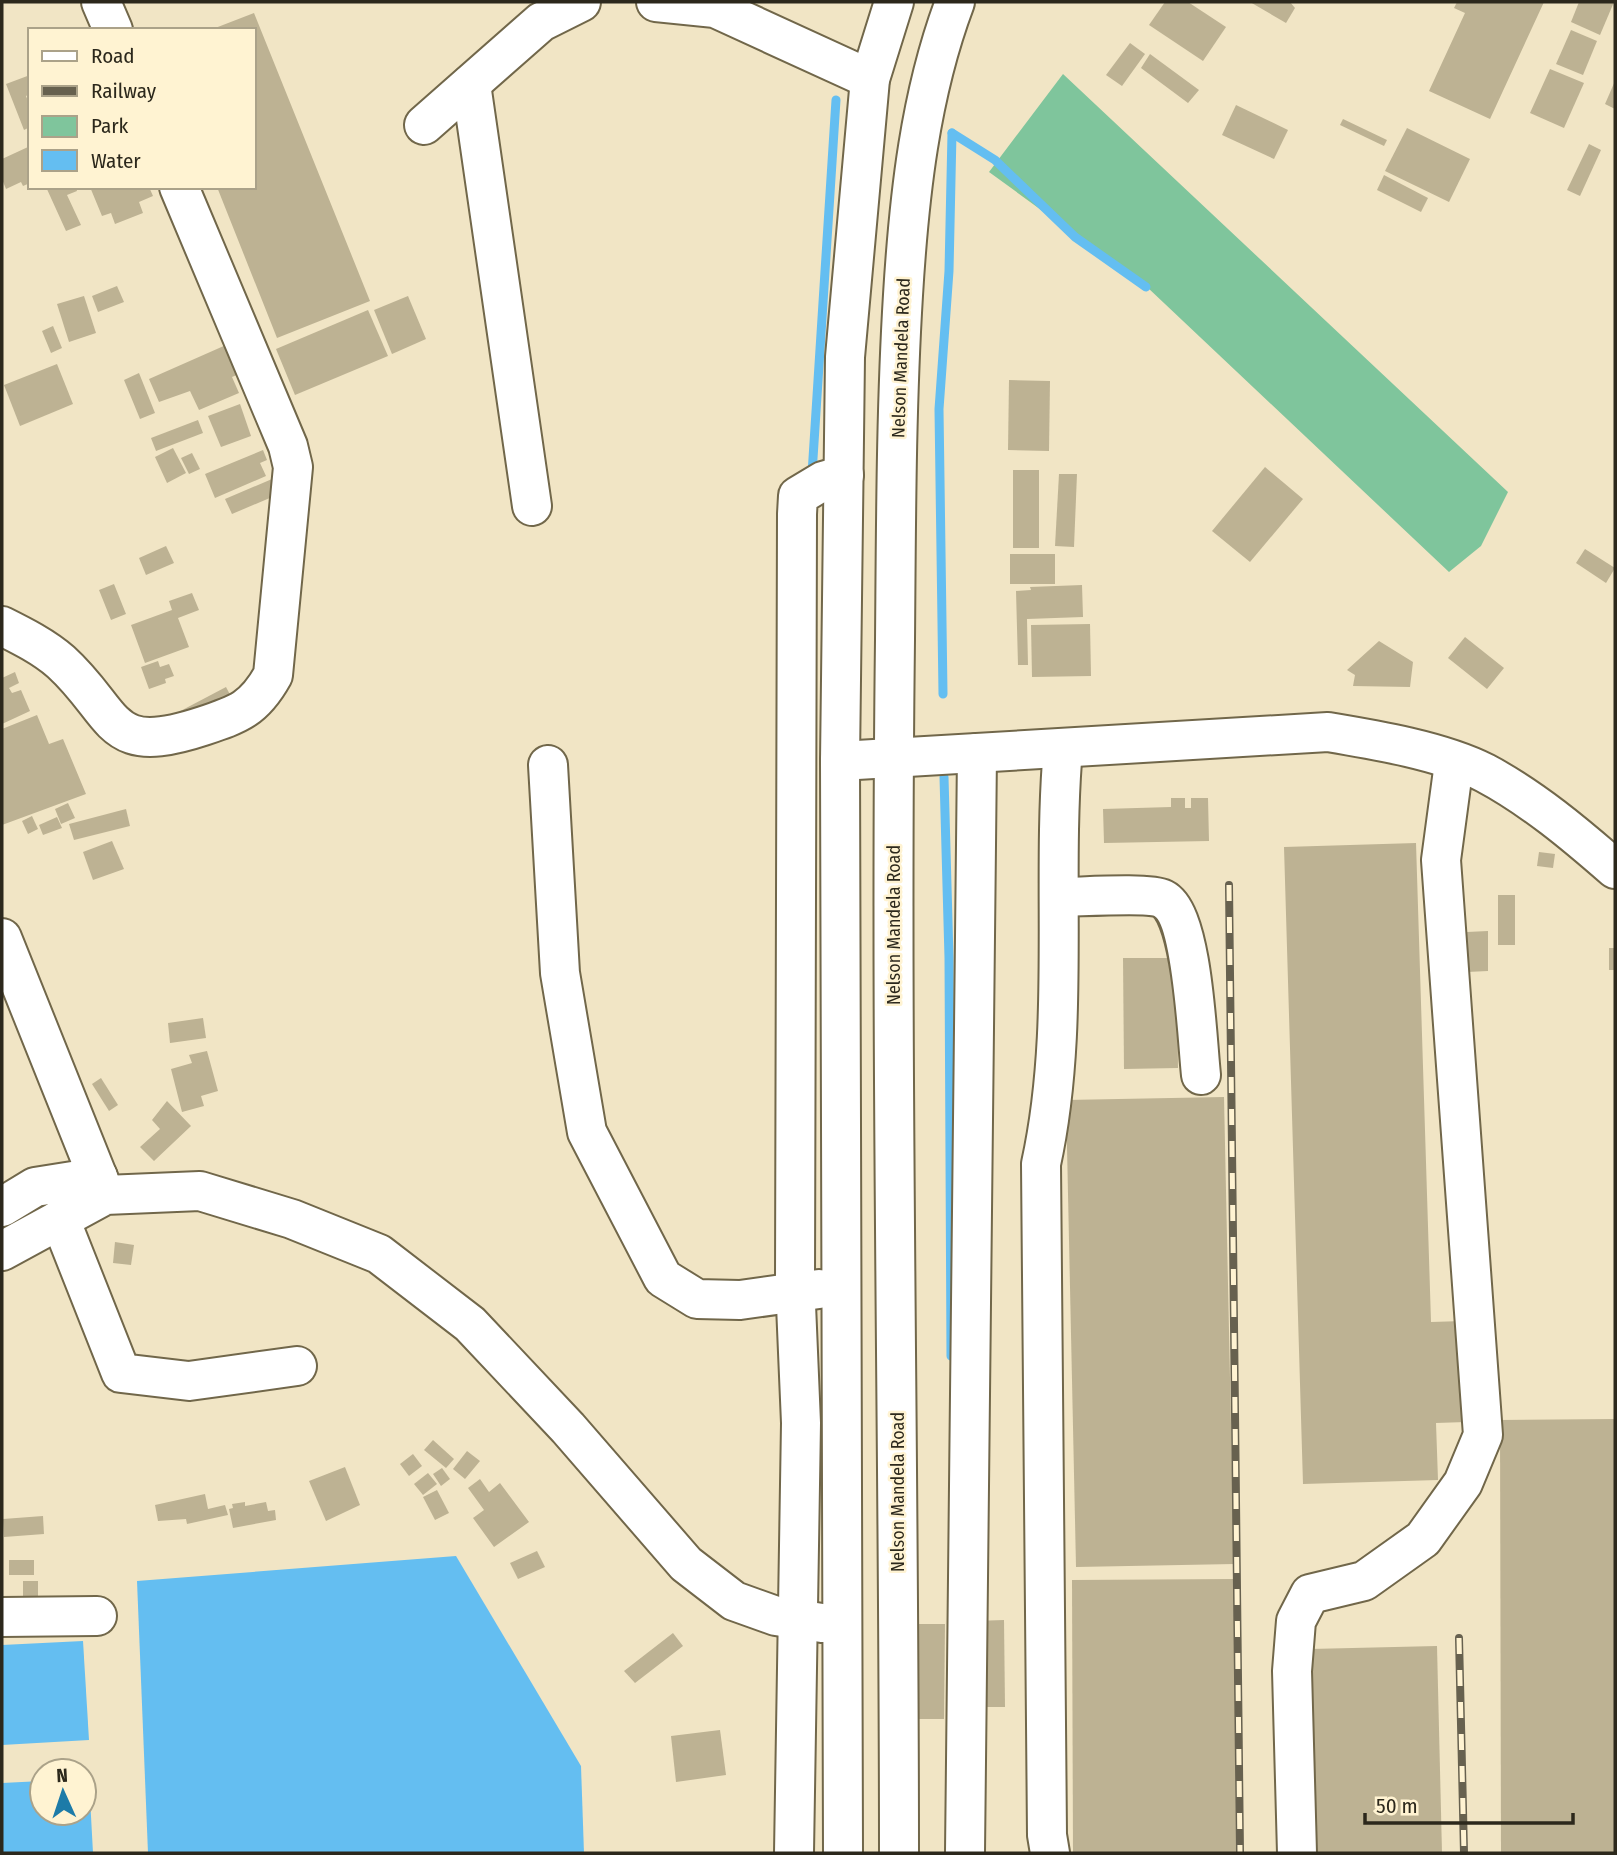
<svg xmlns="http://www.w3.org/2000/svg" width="1617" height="1855" font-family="'Fira Sans Condensed',sans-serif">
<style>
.green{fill:#7fc59c}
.water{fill:#64bef1}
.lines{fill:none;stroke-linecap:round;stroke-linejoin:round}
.stream{stroke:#64bef1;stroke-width:9}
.building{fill:#bdb293}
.minor-casing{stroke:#71674a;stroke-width:42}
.major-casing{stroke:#71674a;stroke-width:42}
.minor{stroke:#fff;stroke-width:38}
.major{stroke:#fff;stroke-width:38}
.rail-casing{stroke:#67614f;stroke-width:8}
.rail{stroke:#fff3d2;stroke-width:5;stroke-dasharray:16;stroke-linecap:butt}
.labels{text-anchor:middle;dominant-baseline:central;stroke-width:5;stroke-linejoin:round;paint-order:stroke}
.street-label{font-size:18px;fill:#2c281c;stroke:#fff3d2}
</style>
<rect width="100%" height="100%" fill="#f1e5c5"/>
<polygon class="green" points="1063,74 1508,492 1481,546 1449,572 1147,287 989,172"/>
<g class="water">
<polygon points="456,1556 581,1766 584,1853 148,1853 137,1581"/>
<polygon points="83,1641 89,1740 2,1745 2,1645"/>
<polygon points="84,1779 89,1779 93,1853 2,1853 2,1783 42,1781 42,1813 84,1813"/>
</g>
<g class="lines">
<g class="stream">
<polyline points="952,133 995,160 1075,237 1146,287"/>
<polyline points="812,474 836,100"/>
<polyline points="943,694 939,409 949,271 952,133"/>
<polyline points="944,777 949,958 951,1356"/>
</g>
</g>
<g class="building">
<polygon points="1165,2 1188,2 1226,27 1203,61 1149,25"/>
<polygon points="1250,2 1290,2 1295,8 1286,23"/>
<polygon points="1457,2 1544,2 1490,119 1429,91 1465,13 1454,8"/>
<polygon points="1579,2 1614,2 1600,35 1571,22"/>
<polygon points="254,13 370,301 277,338 217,187 254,187 254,30 210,30"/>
<polygon points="1571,30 1597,41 1583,75 1556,64"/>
<polygon points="1130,43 1145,54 1122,86 1106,75"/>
<polygon points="1150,54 1199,90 1188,103 1141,68"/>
<polygon points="1550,69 1584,83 1564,128 1530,113"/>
<polygon points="30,75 30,94 26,96 30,106 30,127 24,130 6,84"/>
<polygon points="1615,81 1615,109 1605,104"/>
<polygon points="1236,105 1288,130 1274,159 1222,135"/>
<polygon points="1343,119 1387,140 1384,146 1340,125"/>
<polygon points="1407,128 1470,159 1449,202 1385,171"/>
<polygon points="1589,144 1601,150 1580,196 1567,190"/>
<polygon points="28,147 30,183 23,186 21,182 6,189 2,179 2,159"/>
<polygon points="1384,175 1428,198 1421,212 1377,190"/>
<polygon points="46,187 76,187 77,191 67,195 81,225 66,231"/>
<polygon points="90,187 149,187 153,196 139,202 143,213 115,224 111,213 102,216"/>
<polygon points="117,286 124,302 98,312 92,296"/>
<polygon points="84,296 96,333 69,342 57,304"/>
<polygon points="408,296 426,339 392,354 374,310"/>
<polygon points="368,310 388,356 295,395 276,349"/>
<polygon points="53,326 62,348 51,353 42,331"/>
<polygon points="226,345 239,374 232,377 239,393 199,410 190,391 159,402 149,379"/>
<polygon points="57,364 73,404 20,426 4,385"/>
<polygon points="139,373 155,413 140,419 124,380"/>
<polygon points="1009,380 1050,381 1049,451 1008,450"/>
<polygon points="240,404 251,436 221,447 208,416"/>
<polygon points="198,420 203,433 156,451 151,438"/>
<polygon points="173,448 186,473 167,483 155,457"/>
<polygon points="263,450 267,460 260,463 266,476 215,498 205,474"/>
<polygon points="192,453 200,469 189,474 181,458"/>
<polygon points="1265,467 1303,499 1250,562 1212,531"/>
<rect x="1013" y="470" width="26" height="78"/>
<polygon points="1059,474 1077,474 1074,547 1055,546"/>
<polygon points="279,476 286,491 232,514 225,499"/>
<polygon points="166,546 174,563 146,575 139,558"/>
<polygon points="1585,549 1615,568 1606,583 1576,563"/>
<rect x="1010" y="554" width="45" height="30"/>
<polygon points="114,584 126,614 111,620 99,590"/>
<polygon points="1082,585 1083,617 1027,619 1028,665 1018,665 1016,591 1031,590 1030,587"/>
<polygon points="192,593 199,610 178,618 189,647 145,663 131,625 172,610 169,601"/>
<polygon points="1090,624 1091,676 1032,677 1031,625"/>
<polygon points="1465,637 1504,668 1487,689 1448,658"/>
<polygon points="1379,641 1413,662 1410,687 1353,686 1355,675 1347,670"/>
<polygon points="158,661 160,667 169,664 174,676 165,679 166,683 149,689 141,667"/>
<polygon points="15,672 19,683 9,688 12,693 21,690 30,711 2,724 2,678"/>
<polygon points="226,687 235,704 171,716"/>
<polygon points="37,715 49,744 63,739 86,794 2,825 2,729"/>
<polygon points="1171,798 1185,798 1185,808 1191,808 1191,798 1208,798 1209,841 1104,843 1103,809 1171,807"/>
<polygon points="68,803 75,818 61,824 55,809"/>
<polygon points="126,809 130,826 74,840 69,824"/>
<polygon points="32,816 38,829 28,834 22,821"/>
<polygon points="57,817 62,828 43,835 39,825"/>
<polygon points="112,841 124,869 93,880 83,852"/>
<polygon points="1416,843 1431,1322 1463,1321 1466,1422 1436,1423 1438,1480 1303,1484 1284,847"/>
<polygon points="1539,852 1555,854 1553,868 1537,866"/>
<rect x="1498" y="895" width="17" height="50"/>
<polygon points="1488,931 1488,971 1467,972 1467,932"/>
<rect x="1609" y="948" width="6" height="22"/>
<polygon points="1123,958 1177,958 1178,1068 1124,1069"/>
<polygon points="203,1018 206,1038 170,1043 168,1023"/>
<polygon points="207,1051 218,1091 201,1096 204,1106 182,1112 171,1069 192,1063 189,1055"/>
<polygon points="101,1078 118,1105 109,1111 92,1084"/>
<polygon points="1224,1097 1234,1564 1076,1567 1066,1100"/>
<polygon points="167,1101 191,1126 154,1161 140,1147 160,1129 152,1120"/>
<polygon points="115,1242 134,1245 131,1265 113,1263"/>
<polygon points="1615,1419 1615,1853 1501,1853 1500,1420"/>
<polygon points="433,1440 454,1459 446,1468 424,1450"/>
<polygon points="467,1451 480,1461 465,1479 453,1469"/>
<polygon points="413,1454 422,1466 409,1476 400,1464"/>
<polygon points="345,1467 360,1505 326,1521 309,1481"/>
<polygon points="442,1468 450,1479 441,1486 433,1474"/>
<polygon points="428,1473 437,1484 423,1495 414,1484"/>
<polygon points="480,1479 489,1492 500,1483 529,1522 494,1547 473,1518 484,1510 468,1488"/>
<polygon points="437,1490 449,1513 435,1520 423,1497"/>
<polygon points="205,1494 208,1509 225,1505 228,1515 187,1524 186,1519 158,1521 155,1505"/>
<polygon points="245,1502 245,1506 266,1502 268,1511 275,1510 276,1520 233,1528 229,1509 233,1508 232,1504"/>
<polygon points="43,1516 44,1534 4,1537 3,1519"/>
<polygon points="537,1551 545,1567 518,1579 510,1563"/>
<rect x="9" y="1560" width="25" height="15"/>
<polygon points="1235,1579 1236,1853 1073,1853 1072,1580"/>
<polygon points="23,1581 38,1581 38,1599 23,1598"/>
<polygon points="1004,1620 1005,1707 974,1707 974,1621"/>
<polygon points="915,1624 945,1624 944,1719 914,1719"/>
<polygon points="673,1633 683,1646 635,1683 624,1671"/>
<polygon points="1437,1646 1442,1853 1317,1853 1310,1649"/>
<polygon points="720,1730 726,1775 676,1782 671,1736"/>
</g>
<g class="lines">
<g class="minor-casing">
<g id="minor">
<polyline points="101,2 113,30"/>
<polyline points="656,2 715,8 870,79"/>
<polyline points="471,84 532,506"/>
<polyline points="424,125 541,22 581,2"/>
<path d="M2,626C22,636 44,647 61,662C119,715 106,758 203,726C239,714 254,709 273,675L293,467L288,446L179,187"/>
<path d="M840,761L1328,732C1376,740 1442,751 1485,773C1532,798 1575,834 1615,869"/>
<polyline points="548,765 560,973 587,1132 663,1278 697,1299 740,1300 819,1289"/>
<path d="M1060,897C1080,897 1149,892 1163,899C1193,914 1197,1039 1201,1075"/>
<polyline points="2,938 105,1195"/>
<polyline points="2,1207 35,1187 98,1177"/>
<polyline points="60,1219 121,1373 189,1381 297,1366"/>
<polyline points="2,1251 105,1195 200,1191 292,1219 379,1254 470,1324 568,1428 686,1564 734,1601 776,1616 822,1623"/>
<polyline points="2,1617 97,1616"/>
<polyline points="794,1853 801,1423 795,1281 797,514 798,496 823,481 844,475"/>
<polyline points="965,1853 977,753"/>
<path d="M1050,1853L1047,1835L1041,1164C1071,1027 1051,886 1063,748"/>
<polyline points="1297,1853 1292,1671 1296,1621 1310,1594 1364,1581 1423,1539 1463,1483 1483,1435 1441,860 1454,763"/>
</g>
</g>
<g class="major-casing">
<g id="major">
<polyline points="843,1853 840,761 845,357 870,79 894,2"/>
<path d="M899,1853C899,1449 890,1044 895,640C896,525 896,410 903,295C909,196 920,95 955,2"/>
</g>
</g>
<use href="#minor" class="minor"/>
<use href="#major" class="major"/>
<g class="rail-casing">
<g id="rail">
<polyline points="1229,885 1240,1853"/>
<polyline points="1459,1638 1464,1853"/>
</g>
</g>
<use href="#rail" class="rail"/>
</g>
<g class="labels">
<g class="street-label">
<text transform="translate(901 358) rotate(-88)">Nelson Mandela Road</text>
<text transform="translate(894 925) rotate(-90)">Nelson Mandela Road</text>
<text transform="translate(898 1492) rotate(-90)">Nelson Mandela Road</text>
</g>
</g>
<rect width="1617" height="1855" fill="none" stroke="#2c281c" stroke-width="7"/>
<rect x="28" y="28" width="228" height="161" fill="#fff3d2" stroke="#aba289" stroke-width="2"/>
<rect x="42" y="51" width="35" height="10" fill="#ffffff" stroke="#aba289" stroke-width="2"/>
<text x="91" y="63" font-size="21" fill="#2c281c">Road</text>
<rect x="42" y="86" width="35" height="10" fill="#67614f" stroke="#aba289" stroke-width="2"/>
<text x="91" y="98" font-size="21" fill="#2c281c">Railway</text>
<rect x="42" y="116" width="35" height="21" fill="#7fc59c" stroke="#aba289" stroke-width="2"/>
<text x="91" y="133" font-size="21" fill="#2c281c">Park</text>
<rect x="42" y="150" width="35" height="21" fill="#64bef1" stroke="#aba289" stroke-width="2"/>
<text x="91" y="168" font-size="21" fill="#2c281c">Water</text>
<g transform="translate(63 1792) rotate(357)"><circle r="33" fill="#fff3d2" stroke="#aba289" stroke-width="2"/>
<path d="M0-5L12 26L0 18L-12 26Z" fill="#1d7ba8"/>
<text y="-10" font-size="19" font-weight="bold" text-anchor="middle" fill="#2c281c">N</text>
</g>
<path d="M1365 1813v10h208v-10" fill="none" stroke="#2c281c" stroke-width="3.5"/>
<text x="1376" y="1813" font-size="21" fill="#2c281c" stroke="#fff3d2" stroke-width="5" paint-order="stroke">50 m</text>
</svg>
